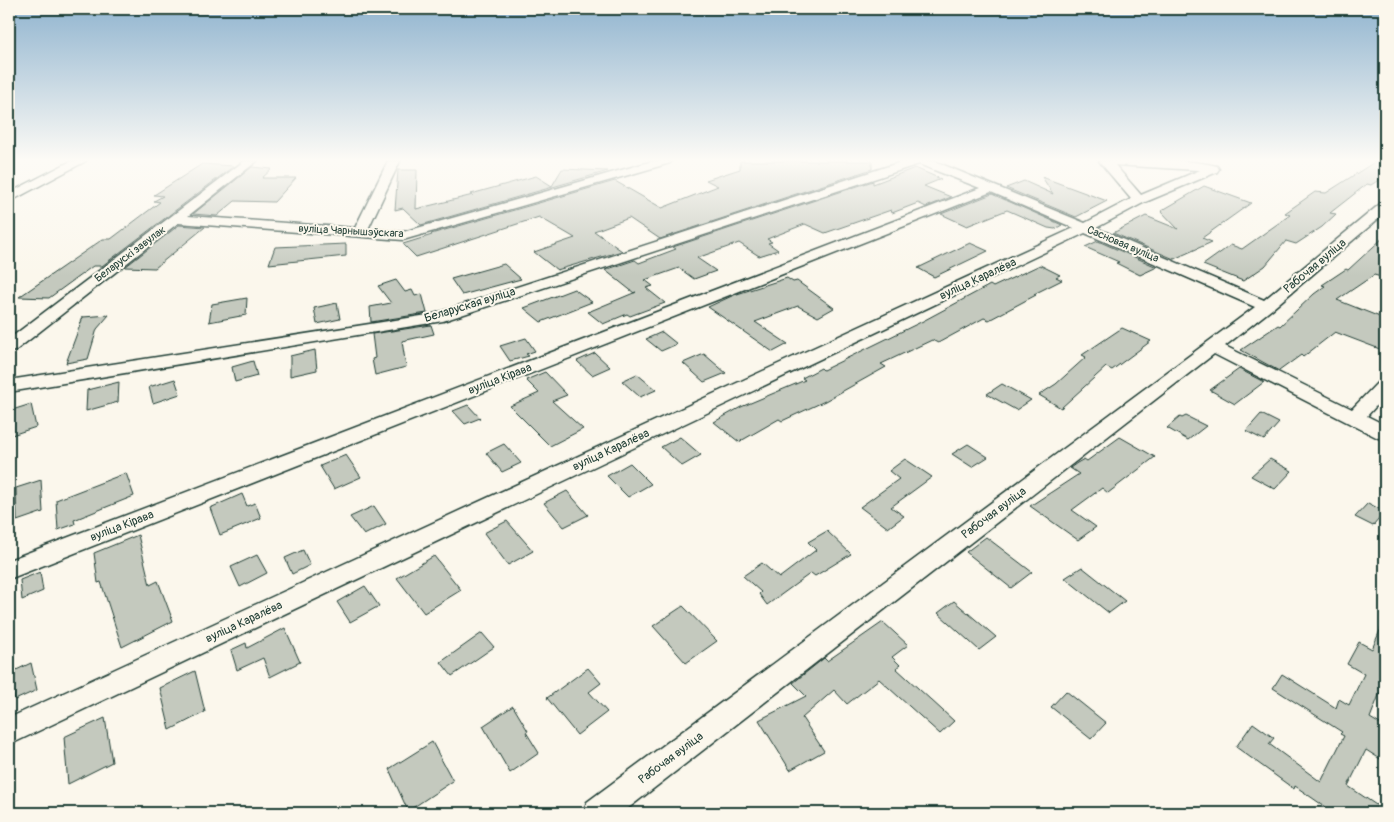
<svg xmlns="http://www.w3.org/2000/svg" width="1394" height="822" font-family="Pangolin,sans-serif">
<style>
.building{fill:#c4c9be;stroke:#1f3d34}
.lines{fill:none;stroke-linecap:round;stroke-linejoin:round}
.street-casing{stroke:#1f3d34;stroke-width:3}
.street{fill:#fbf7ec;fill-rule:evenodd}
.labels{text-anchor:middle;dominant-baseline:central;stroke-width:4;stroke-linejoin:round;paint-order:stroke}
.far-street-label{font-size:11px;fill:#1f3d34;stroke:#fbf7ec}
.street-label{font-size:12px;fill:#1f3d34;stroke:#fbf7ec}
</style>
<rect width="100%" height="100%" fill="#fbf7ec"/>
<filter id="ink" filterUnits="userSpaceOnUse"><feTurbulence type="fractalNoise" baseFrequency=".02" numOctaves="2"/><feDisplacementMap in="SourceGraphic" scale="10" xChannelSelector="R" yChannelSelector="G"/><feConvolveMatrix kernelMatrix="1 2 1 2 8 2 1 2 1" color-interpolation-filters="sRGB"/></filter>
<g filter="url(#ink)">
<g class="building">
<polygon points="740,161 872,161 872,169 660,239 629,218 594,231 622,251 557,270 534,252 575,238 539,217 416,257 403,244 432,235 431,234 615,181 662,208 718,186 706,180 740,169"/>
<polygon points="1376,161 1385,161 1385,176 1371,185 1367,184 1330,213 1336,214 1322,227 1296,244 1286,241 1265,266 1243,281 1203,265 1231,245 1242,249 1290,215 1285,213 1315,192 1326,193"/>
<polygon points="202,164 234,166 102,266 93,266 49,298 19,297 103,239 111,239 160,202 154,201 163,196 154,195"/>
<polygon points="252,167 272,169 262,178 296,178 274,202 235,201 217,216 193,214"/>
<polygon points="915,168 941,179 924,186 951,197 926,207 918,203 892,213 891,210 825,233 805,224 767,239 772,242 768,243 778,250 759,256 739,243 697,258 716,271 694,279 679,268 645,280 653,286 646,288 665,303 630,316 627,314 603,324 588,312 636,292 634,293 605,270 635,260 639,263 676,249 673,247 873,181 873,184"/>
<polygon points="562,169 608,171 421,225 403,208 395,210 398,170 417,170 416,209 473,195 471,194 536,176 552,186"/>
<polygon points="1042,177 1107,201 1076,217 1006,188 1024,181 1053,194"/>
<polygon points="1204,186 1251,203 1202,238 1212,242 1174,259 1113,233 1146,216 1178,229 1161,211"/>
<polygon points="992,194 1062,225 1055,229 1048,228 1007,210 967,226 941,214"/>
<polygon points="179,225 205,227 155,268 125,267"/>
<polygon points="1385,236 1385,278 1374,275 1337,300 1385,319 1385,351 1335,332 1303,357 1301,355 1279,371 1241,350 1278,325 1280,326 1314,294 1325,286 1322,285 1346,269 1348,270"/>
<polygon points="1098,241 1157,267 1140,275 1116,263 1119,262 1085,247"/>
<polygon points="970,243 988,251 934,277 918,268"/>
<polygon points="346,244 346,256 269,264 275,247"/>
<polygon points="504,264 521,279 462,295 451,279"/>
<polygon points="1040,265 1060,275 1056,277 1062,280 1034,294 1036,295 989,320 984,318 938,343 932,340 881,364 886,367 825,401 782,421 779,419 739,442 714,422 741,407 805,380 802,378 821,368 823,370 923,321 990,285 993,287"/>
<polygon points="787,278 793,282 797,281 834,308 818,317 798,306 755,322 788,344 773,352 708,307 734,295"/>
<polygon points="396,280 405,292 412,290 415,296 422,294 427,313 371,322 370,307 391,303 378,286"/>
<polygon points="574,289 592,302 541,322 524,308"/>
<polygon points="247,298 246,315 209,322 212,304"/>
<polygon points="337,303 340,319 317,324 314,308"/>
<polygon points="109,315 97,329 88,359 66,363 83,317"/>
<polygon points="431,325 434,334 402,341 406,367 375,375 372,359 375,358 372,334"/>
<polygon points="1122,328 1151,341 1112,370 1106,367 1061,408 1039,395 1056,384 1086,357 1082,355"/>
<polygon points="662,332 677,344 661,351 646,339"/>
<polygon points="526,338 535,351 526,354 529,356 510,361 500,346"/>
<polygon points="315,350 317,370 290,376 290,356"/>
<polygon points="595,353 610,367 592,375 577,361"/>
<polygon points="704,354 726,373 704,382 683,363"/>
<polygon points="253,361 257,376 235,382 232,367"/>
<polygon points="1239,369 1264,382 1235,404 1210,390"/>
<polygon points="545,372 567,395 552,401 583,429 550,446 510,406 539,393 526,380"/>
<polygon points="637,374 656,390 640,397 622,381"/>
<polygon points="175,379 180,394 153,403 149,387"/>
<polygon points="119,382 118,402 86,411 87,390"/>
<polygon points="1002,384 1031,400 1016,410 987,394"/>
<polygon points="31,404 36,427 9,436 9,411"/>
<polygon points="468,405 480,418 465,424 453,411"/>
<polygon points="1261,414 1279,423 1264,440 1246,431"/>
<polygon points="1186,416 1206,426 1188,440 1167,428 1180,417 1182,418"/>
<polygon points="680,437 701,455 682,466 661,447"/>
<polygon points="1120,437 1155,457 1108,493 1102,488 1072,510 1096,527 1078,540 1030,506 1079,474 1070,468 1077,463 1084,459 1087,461"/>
<polygon points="504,444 521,463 502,472 486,453"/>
<polygon points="968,444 988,457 972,467 952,454"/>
<polygon points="346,455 361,477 334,489 320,466"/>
<polygon points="905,459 932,477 891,507 904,516 888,528 860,507 899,479 889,471"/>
<polygon points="1270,459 1292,471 1275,489 1251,476"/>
<polygon points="630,463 651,484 628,497 607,476"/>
<polygon points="126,473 134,496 74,520 75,524 58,530 56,500"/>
<polygon points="41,480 43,512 17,521 16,488"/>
<polygon points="567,491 588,515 564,527 544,503"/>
<polygon points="242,494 247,506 255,503 261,518 220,535 210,508"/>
<polygon points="1368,503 1385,512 1373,526 1355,517"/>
<polygon points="374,506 386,524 364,535 350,517"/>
<polygon points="507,521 533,551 508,565 484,533"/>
<polygon points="827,531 851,554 815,576 811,573 767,605 759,594 761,592 743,576 762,563 779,578 816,550 808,542"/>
<polygon points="138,535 150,585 158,581 173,621 122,647 101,582 98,583 94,553"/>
<polygon points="986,537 1032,572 1011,588 966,552"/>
<polygon points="303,550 310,565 292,574 285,558"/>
<polygon points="257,555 267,573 240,587 231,567"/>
<polygon points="434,556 461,590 424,613 397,578"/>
<polygon points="1082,567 1125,601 1109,613 1065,578"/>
<polygon points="40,572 43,591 22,600 20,580"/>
<polygon points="365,586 379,606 350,622 337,602"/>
<polygon points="954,601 996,637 979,650 938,613"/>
<polygon points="683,606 717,641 686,663 653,626"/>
<polygon points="1385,619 1385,680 1370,718 1385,727 1385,762 1366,750 1348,786 1385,811 1385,813 1334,813 1295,786 1294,789 1236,747 1253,723 1274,738 1269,744 1321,782 1344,736 1340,734 1342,732 1273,688 1282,674 1336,708 1339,699 1349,705 1364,674 1347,664 1359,642 1372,649"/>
<polygon points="883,622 908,645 892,657 900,665 896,668 954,721 940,734 879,679 847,704 834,690 802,718 824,751 790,770 759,720 806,696 793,683 824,658 827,661"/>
<polygon points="285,628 300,662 270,677 263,658 237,670 231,650 246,643 247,648"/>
<polygon points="482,633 494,647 452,676 441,662"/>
<polygon points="31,663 37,690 15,700 10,673"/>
<polygon points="588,668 601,683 589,692 607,712 577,735 547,698"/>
<polygon points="195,671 205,712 170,730 160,688"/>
<polygon points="1066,691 1106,723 1091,739 1051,707"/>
<polygon points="513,706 528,731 526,732 539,753 510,773 483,726"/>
<polygon points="105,718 112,762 68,784 64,737"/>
<polygon points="432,742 453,781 408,811 389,769"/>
</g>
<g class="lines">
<g class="street-casing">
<g id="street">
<polygon points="71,161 86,161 9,202 9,193"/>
<polygon points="244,161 257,161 188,216 355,228 388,161 400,161 368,229 403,232 653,161 672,161 670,163 403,240 178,223 15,351 9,352 9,339"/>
<path d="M904,161H934L1085,223L1131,199L1099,161C1138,161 1179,157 1217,166L1219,169L1217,172L1143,203L1096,228L1264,300L1380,204L1385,203V213L1272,309L1225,346L1352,409L1379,381L1385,380V396L1367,416L1385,425V439L1378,438L1214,354L622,813H583L587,802L1255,307L1085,233L9,745V718L1074,228L991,192L9,579V560L980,188L919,164L443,321L9,392V380L434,314ZM1115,165L1197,170H1200L1141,195Z"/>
</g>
</g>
<use href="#street" class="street"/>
</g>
</g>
<linearGradient id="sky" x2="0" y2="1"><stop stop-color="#90b4cf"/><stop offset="0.58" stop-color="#fdfbf6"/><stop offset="1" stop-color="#fdfbf6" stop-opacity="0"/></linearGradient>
<rect width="1394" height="276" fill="url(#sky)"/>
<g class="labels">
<g class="far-street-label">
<text transform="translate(351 231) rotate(3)">вуліца Чарнышэўскага</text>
<text transform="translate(1123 244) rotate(23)">Сасновая вуліца</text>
<text transform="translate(130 254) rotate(-37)">Беларускі завулак</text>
</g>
<g class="street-label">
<text transform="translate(1315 266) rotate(-40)">Рабочая вуліца</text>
<text transform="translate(978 279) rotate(-25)">вуліца Каралёва</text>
<text transform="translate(470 305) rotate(-17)">Беларуская вуліца</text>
<text transform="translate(500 379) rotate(-21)">вуліца Кірава</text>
<text transform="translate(611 450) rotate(-25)">вуліца Каралёва</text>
<text transform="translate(994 513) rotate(-37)">Рабочая вуліца</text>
<text transform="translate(122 526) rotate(-21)">вуліца Кірава</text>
<text transform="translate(244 622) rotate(-25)">вуліца Каралёва</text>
<text transform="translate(671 758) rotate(-37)">Рабочая вуліца</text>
</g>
</g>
<rect width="1394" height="822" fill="none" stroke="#fbf7ec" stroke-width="30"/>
<rect x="15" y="15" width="1364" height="792" fill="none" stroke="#1f3d34" stroke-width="2" filter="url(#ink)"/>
</svg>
